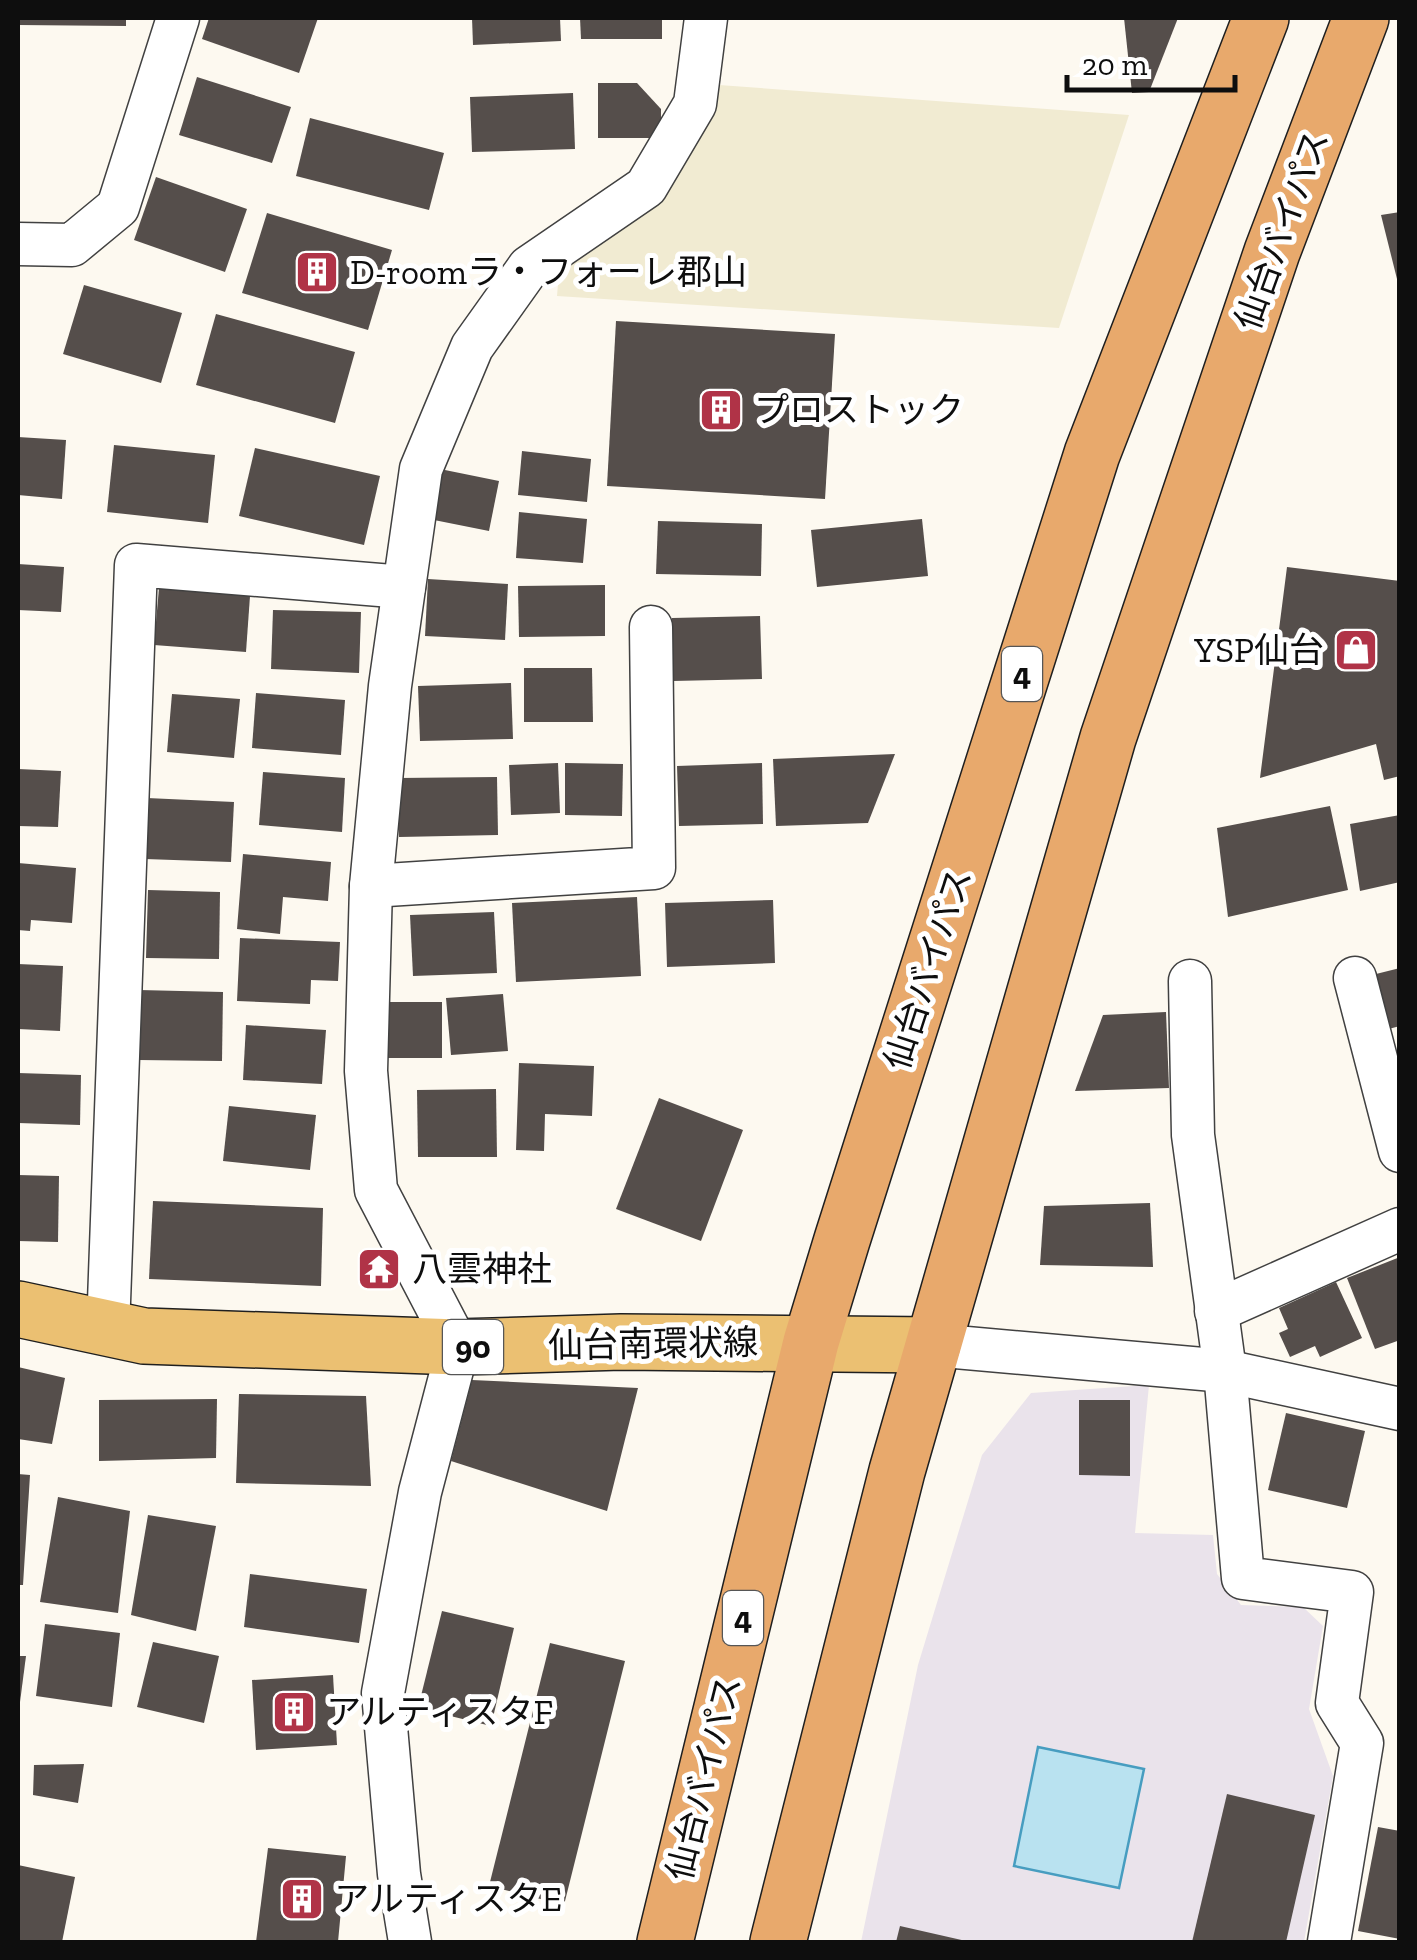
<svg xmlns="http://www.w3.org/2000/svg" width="1417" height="1960" font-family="'Zilla Slab','Noto Sans JP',serif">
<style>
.industrial{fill:#eae3eb}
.farmland{fill:#f1ebd2}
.water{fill:#b9e2f0;stroke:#479dc0;stroke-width:2.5}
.building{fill:#554e4b}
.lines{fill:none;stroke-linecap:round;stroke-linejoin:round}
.minor-casing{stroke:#414141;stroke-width:45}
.primary-casing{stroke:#1f1f1f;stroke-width:58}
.trunk-casing{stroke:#1f1f1f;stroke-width:58}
.minor{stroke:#fff;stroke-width:42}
.primary{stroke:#ebc072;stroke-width:55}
.trunk{stroke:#e8a96c;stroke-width:55}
.labels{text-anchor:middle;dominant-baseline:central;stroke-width:10;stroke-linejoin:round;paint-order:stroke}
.shield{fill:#fff;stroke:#565656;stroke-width:2.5}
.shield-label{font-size:32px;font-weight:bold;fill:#0e0e0e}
.street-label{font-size:35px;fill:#0e0e0e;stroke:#fff}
.poi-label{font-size:35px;fill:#0e0e0e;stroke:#fff;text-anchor:start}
</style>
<rect width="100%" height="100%" fill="#fdf9f0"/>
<polygon class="industrial" points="1149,1385 1135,1533 1213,1535 1217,1574 1241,1605 1303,1607 1323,1626 1309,1709 1333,1776 1304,1942 861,1942 918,1665 982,1455 1031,1393"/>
<polygon class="farmland" points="719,85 1129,115 1059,328 557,296 559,272"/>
<polygon class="water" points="1038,1747 1144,1769 1119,1888 1014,1866"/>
<g class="building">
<polygon points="18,18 126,18 126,26 18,25"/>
<polygon points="209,18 318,18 299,73 202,39"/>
<polygon points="472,18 560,18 561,41 473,45"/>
<polygon points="580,18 662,18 662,39 581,39"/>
<polygon points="1124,18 1178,18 1149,92 1132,93"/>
<polygon points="197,77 291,107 272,163 179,135"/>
<polygon points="598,83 637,83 661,109 661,138 598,138"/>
<polygon points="573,93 575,149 472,152 470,97"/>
<polygon points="310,118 444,153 429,210 296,176"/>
<polygon points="156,177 247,209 225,272 134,240"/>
<polygon points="1400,212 1400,283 1398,283 1381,215"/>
<polygon points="267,213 392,250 368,330 242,293"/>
<polygon points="84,285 182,313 161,383 63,354"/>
<polygon points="216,314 355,352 335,423 196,385"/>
<polygon points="616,321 835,334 825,499 607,486"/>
<polygon points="18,437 66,440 62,499 18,495"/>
<polygon points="114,445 215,455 208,523 107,512"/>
<polygon points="255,448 380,476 364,545 239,516"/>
<polygon points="522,451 591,459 587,502 518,495"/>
<polygon points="440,469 499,481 489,531 429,519"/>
<polygon points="519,512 587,519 583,563 516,558"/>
<polygon points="922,519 928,576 817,587 811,530"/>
<polygon points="658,521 762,524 761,576 656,574"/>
<polygon points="18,564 64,567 61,612 18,610"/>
<polygon points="1287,567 1400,581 1400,776 1384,780 1376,744 1260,778"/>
<polygon points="428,579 508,584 505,640 425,636"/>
<polygon points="605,585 605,636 519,637 518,586"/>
<polygon points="159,588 250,596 246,652 154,645"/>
<polygon points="273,610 361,612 359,673 271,669"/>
<polygon points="760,616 762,679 673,681 672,618"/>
<polygon points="524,668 592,668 593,722 524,722"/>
<polygon points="511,683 513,739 420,741 418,686"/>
<polygon points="256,693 345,700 341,755 252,748"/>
<polygon points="172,694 240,699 234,758 167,752"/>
<polygon points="895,754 868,823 776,826 773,759"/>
<polygon points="558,763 560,813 511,815 509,765"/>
<polygon points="565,763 623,764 622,816 565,815"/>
<polygon points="762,763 763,824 679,826 677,766"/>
<polygon points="18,769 61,771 58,827 18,826"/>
<polygon points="263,772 345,778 342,832 259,825"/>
<polygon points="497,777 498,835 399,837 398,778"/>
<polygon points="147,798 234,802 231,862 145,859"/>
<polygon points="1330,806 1348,890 1228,917 1217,828"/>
<polygon points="1400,815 1400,882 1360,891 1350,824"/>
<polygon points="243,854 331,862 328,901 283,897 280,934 237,929"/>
<polygon points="18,863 76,868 72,923 31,920 30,931 18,930"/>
<polygon points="148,890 220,892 219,959 146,958"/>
<polygon points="637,897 641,976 516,982 512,903"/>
<polygon points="773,900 775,963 667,967 665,903"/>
<polygon points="494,912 497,973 413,976 410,915"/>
<polygon points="240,938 340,942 338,981 311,980 310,1004 237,1001"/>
<polygon points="18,964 63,966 60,1031 18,1029"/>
<polygon points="1400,968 1400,1026 1381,1031 1368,976"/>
<polygon points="139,990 223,992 222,1061 138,1060"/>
<polygon points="503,994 508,1051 451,1055 446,998"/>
<rect x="385" y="1002" width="57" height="56"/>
<polygon points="1166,1012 1169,1088 1075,1091 1103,1015"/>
<polygon points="246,1025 326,1030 322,1084 243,1080"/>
<polygon points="519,1063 594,1066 592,1116 545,1114 544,1151 516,1150"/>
<polygon points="18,1073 81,1075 80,1125 18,1123"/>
<polygon points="496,1089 497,1157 418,1157 417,1090"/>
<polygon points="659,1098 743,1130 701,1241 616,1209"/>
<polygon points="229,1106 316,1115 310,1170 223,1161"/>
<polygon points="18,1175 59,1176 58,1242 18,1241"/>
<polygon points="153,1201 323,1208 321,1286 149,1279"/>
<polygon points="1150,1203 1153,1267 1040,1265 1044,1206"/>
<polygon points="1400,1257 1400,1340 1375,1349 1347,1278"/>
<rect x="366" y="1259" width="22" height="17"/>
<polygon points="1336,1282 1362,1338 1320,1357 1315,1346 1290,1357 1279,1333 1288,1329 1279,1308"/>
<polygon points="18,1367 65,1378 52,1444 18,1439"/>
<polygon points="472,1380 638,1388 607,1511 451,1461"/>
<polygon points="239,1394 366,1396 371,1486 236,1483"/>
<polygon points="217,1399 216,1458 99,1461 99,1400"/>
<polygon points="1079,1400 1130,1400 1130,1476 1079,1475"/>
<polygon points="1286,1413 1365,1431 1347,1508 1268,1490"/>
<polygon points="18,1474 30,1475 23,1585 18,1585"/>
<polygon points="58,1497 130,1511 118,1613 40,1602"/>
<polygon points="148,1515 216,1526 196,1631 131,1615"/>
<polygon points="250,1574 367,1589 359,1643 244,1627"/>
<polygon points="442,1611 514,1628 491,1726 418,1708"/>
<polygon points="45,1624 120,1633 112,1707 36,1696"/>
<polygon points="153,1642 219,1656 204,1723 137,1707"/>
<polygon points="550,1643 625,1661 564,1905 489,1886"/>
<polygon points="18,1656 26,1656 20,1702 18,1702"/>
<polygon points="333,1675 337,1745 256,1750 252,1680"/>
<polygon points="84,1764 78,1803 33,1795 34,1765"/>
<polygon points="1227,1794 1315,1815 1286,1942 1192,1942"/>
<polygon points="1378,1827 1400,1831 1400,1939 1358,1931"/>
<polygon points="268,1848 346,1856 338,1942 256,1942"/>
<polygon points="18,1865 75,1877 62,1942 18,1942"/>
<polygon points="900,1926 966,1941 965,1942 896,1942"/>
</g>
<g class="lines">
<g class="minor-casing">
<g id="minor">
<polyline points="18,244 72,245 118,207 178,18"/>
<polyline points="371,886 654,868 651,627"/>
<polyline points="1355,978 1400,1151"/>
<polyline points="1190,981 1193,1135 1225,1371 1243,1578 1352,1592 1337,1703 1362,1743 1329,1942"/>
<polyline points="1216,1311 1400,1229"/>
<polyline points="108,1329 136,565 404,587"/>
<polyline points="933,1345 1225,1371 1400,1409"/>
<polyline points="410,1942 399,1874 383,1693 420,1492 458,1347 376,1190 366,1071 371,886 390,686 421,469 472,347 529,267 646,187 695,104 706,18"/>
</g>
</g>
<g class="primary-casing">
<polyline id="primary" points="18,1309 144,1336 458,1347 621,1342 933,1345"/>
</g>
<g class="trunk-casing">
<g id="trunk">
<polyline points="665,1942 811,1342 842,1240 1092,454 1261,18"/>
<polyline points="778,1942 897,1471 1108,738 1272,252 1361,18"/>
</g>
</g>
<use href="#minor" class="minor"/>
<use href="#primary" class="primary"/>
<use href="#trunk" class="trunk"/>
</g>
<defs>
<g id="building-square" transform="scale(2.25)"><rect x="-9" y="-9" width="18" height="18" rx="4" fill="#b03347" stroke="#fff"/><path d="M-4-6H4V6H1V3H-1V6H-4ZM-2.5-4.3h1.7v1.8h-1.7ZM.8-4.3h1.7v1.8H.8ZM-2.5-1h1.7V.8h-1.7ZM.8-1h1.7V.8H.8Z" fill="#fff"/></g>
<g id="shop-square" transform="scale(2.25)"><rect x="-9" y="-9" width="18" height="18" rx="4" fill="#b03347" stroke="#fff"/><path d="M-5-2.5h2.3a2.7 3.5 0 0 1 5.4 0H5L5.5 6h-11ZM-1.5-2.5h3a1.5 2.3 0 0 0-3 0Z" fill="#fff"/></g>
<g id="temple-square" transform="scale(2.25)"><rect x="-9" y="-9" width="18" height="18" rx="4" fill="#b03347" stroke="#fff"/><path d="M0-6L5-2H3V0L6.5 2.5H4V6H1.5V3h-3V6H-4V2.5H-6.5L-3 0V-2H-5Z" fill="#fff"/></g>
</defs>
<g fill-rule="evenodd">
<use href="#building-square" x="317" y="272"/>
<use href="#building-square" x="721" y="410"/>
<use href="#shop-square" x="1356" y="650"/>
<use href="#temple-square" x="379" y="1269"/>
<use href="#building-square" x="294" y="1712"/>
<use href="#building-square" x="302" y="1899"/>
</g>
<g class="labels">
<g class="shield">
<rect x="1002" y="647" width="40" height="54" rx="8"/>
<rect x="443" y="1320" width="60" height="54" rx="8"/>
<rect x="723" y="1591" width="40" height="54" rx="8"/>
</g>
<g class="shield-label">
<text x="1022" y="674">4</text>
<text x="473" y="1347">90</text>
<text x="743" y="1618">4</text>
</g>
<g class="street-label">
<text transform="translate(1282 230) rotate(-70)">仙台バイパス</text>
<text transform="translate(928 969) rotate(-72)">仙台バイパス</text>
<text transform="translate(653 1344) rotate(-1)">仙台南環状線</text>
<text transform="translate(704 1778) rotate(-76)">仙台バイパス</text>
</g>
<g class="poi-label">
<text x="350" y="272">D-roomラ・フォーレ郡山</text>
<text x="754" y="410">プロストック</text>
<text x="1324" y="650" text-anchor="end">YSP仙台</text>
<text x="412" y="1269">八雲神社</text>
<text x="326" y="1712">アルティスタF</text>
<text x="334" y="1899">アルティスタE</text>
</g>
</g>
<rect width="1417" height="1960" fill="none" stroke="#0e0e0e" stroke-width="40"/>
<path d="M1067 75v15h168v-15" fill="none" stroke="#0e0e0e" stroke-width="5"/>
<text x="1082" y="75" font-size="30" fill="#0e0e0e" stroke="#ffffff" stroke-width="8" paint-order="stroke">20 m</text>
</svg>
